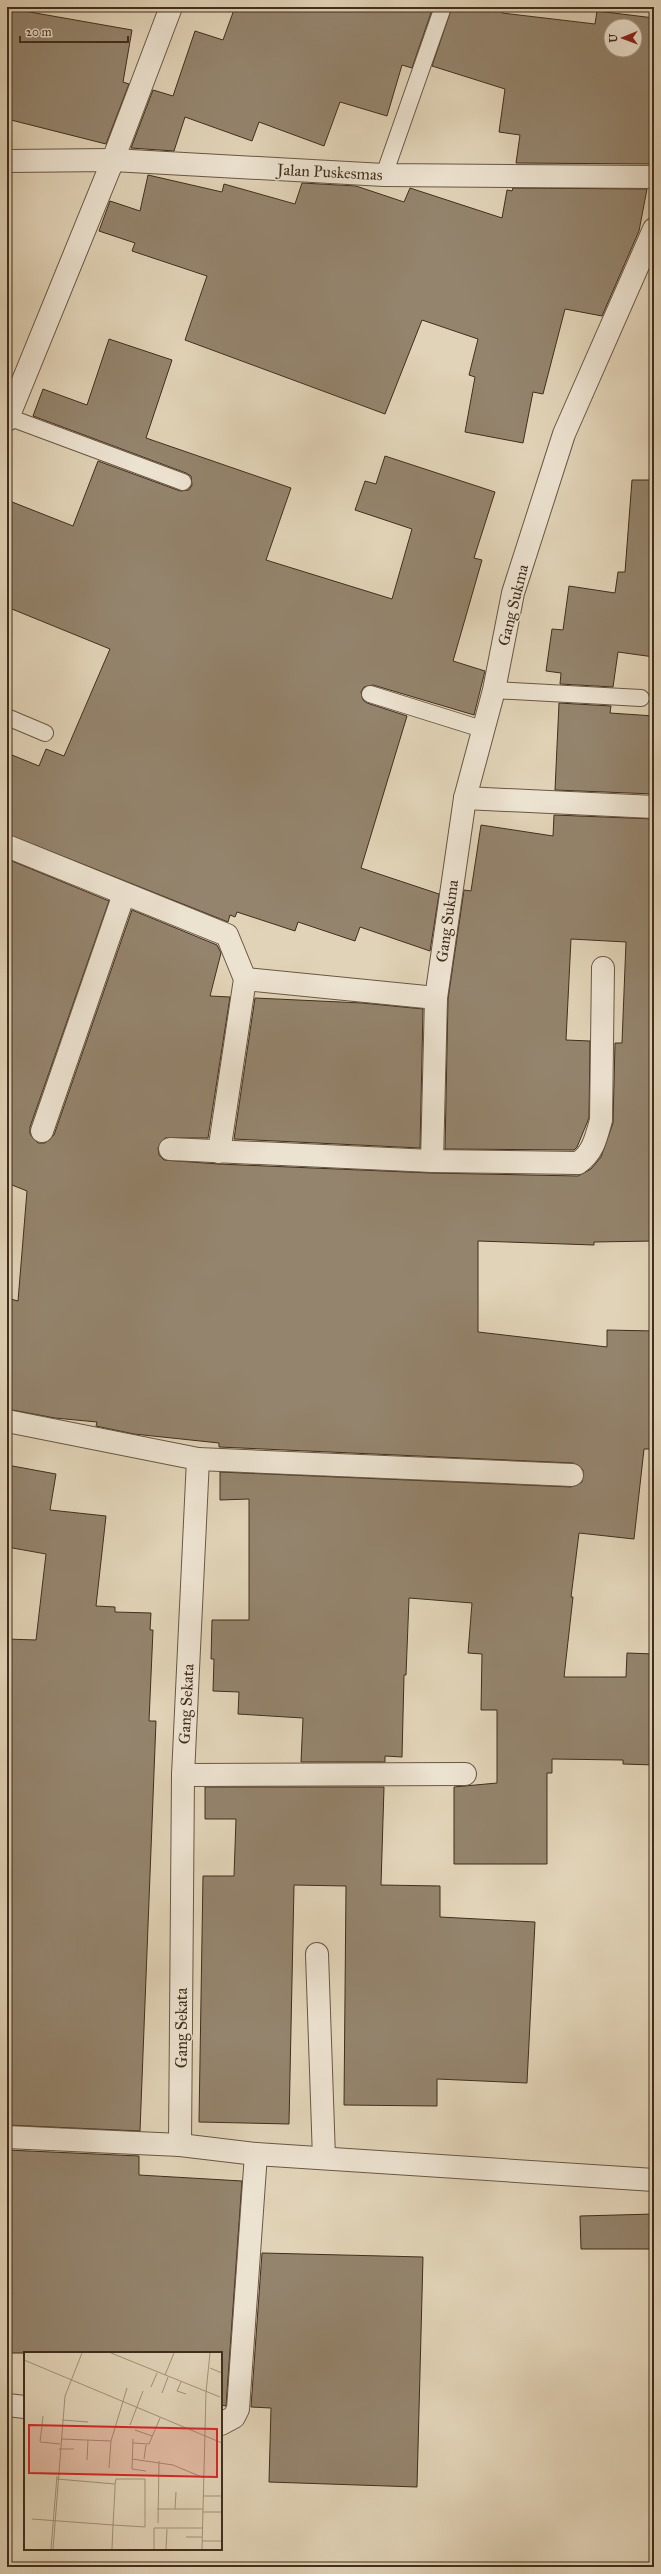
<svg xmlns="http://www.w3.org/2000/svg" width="661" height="2574" font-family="'IM FELL Great Primer',serif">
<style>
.building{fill:#94846d;stroke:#412e1d;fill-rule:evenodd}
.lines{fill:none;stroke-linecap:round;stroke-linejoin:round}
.service-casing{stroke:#695744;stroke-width:18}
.minor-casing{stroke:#695744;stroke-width:24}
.service{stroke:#ece2d0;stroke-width:16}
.minor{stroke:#ece2d0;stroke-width:22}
.labels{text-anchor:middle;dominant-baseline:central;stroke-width:3;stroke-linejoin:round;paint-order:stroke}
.street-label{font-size:16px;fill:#412e1d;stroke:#ece2d0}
.inset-road{fill:none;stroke:#a19179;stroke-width:1}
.view{fill:#d62828;fill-opacity:0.15;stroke:#d62828;stroke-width:2}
.inset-edge{fill:none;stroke:#412e1d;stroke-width:2}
</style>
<rect width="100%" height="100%" fill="#e1d3b7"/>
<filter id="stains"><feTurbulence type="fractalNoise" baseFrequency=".005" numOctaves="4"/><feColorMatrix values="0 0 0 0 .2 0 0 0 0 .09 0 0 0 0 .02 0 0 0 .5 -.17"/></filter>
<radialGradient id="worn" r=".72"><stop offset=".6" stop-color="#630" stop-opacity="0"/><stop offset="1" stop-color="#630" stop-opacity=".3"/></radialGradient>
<g class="building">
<polygon points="235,7 433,7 412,68 402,65 387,116 340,102 324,146 259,122 252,141 185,117 174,151 131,148 153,90 173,96 195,31 223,40"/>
<path d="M452,7H504L502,13L595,24L597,11L654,18V151L652,164L516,163L520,135L499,132L505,89L432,66ZM611,26H635V50H611Z"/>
<polygon points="7,8 132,30 123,82 129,84 106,144 7,119"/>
<polygon points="148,175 222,192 224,184 295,204 302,183 356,186 404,202 410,188 502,218 507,190 512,191 513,188 647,189 639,231 602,316 565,309 543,394 533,392 523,443 465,432 475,377 469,375 478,339 422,320 385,414 185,340 207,276 132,251 135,243 99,231 110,201 140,211"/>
<polygon points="109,339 172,360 146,438 291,488 266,560 392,599 412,529 355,510 365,481 376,484 385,456 495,492 474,558 482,560 453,661 485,671 474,715 373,685 364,687 361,692 363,700 367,703 407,716 361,868 439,894 430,951 360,927 355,941 298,922 295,931 237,912 235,917 230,915 228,922 7,834 7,753 39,766 46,749 64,756 110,649 7,607 7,500 73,526 98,461 180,491 189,490 192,485 191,476 186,473 33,416 43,389 87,405"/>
<polygon points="632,480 654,480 654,657 618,652 613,687 560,684 561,673 546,671 552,629 563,630 569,586 615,593 618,572 625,572"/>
<polygon points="559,703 611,706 610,713 654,716 654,794 555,790"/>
<polygon points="554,815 654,819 654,1241 594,1242 594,1245 478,1241 478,1332 607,1347 607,1330 654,1331 654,1449 644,1449 634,1539 579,1533 571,1597 573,1597 564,1677 626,1677 627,1653 654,1654 654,1765 623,1764 623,1760 552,1759 552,1773 547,1773 547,1864 454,1864 454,1787 497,1783 497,1710 481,1710 482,1654 468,1653 472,1603 409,1598 406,1675 404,1675 402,1757 385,1756 385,1762 301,1762 303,1718 238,1714 239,1692 213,1691 214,1659 211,1659 212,1620 249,1620 249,1499 220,1500 220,1472 571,1487 582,1482 583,1470 573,1463 219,1447 219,1443 134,1434 96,1426 97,1422 55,1418 7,1409 7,1298 18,1301 27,1191 7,1183 7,859 109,901 30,1127 30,1134 38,1143 45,1143 54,1135 132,910 217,945 221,953 210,996 230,997 208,1138 165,1138 158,1148 159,1155 164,1160 218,1164 431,1173 578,1176 591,1169 601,1157 613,1123 615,1043 622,1043 626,942 571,939 566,1040 590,1041 589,1118 577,1147 574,1150 445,1149 448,999 464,890 471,891 481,825 553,836"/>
<polygon points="255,998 362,1003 423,1009 420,1148 234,1139"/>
<polygon points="7,1465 56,1474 50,1510 106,1516 96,1606 115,1607 115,1612 151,1613 150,1630 153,1630 149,1721 156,1721 140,2131 7,2125 7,1639 36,1640 46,1554 7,1547"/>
<polygon points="205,1787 384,1787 381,1885 440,1886 440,1917 535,1922 527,2083 437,2079 437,2106 344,2105 346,1886 294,1885 289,2124 199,2122 203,1876 234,1876 236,1819 205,1819"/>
<polygon points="7,2150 139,2156 139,2175 242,2181 226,2406 221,2405 221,2353 7,2353"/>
<polygon points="654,2214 654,2249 581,2249 580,2216"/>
<polygon points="262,2253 423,2257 417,2487 269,2482 271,2408 251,2407"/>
</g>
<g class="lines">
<g class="service-casing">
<g id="service">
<polyline points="384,175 443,7"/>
<polyline points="8,417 183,482"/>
<polyline points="494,690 641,698"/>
<polyline points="370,694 482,729"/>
<polyline points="7,717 45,733"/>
</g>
</g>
<g class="minor-casing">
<g id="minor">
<polyline points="7,161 113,160 384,175 654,177"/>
<polyline points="7,420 113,160 171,7"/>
<polyline points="465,798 654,807"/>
<polyline points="7,846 227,935 245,979 219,1152"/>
<polyline points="245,979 436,998"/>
<polyline points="42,1131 124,894"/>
<path d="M170,1149L432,1161L578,1163C593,1153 596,1138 601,1120L603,968"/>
<polyline points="432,1161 436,998 465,798 494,690 513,593 564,434 654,229"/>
<polyline points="7,1421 198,1459 183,1775 180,2145"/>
<polyline points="198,1459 572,1475"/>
<polyline points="183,1775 465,1774"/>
<polyline points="317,1954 324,2158"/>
<polyline points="7,2137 180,2145 256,2154 654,2180"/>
<polyline points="7,2405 25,2407"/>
<polyline points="221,2424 234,2417 238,2409 256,2154"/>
</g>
</g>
<use href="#service" class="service"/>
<use href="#minor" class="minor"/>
</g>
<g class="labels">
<g class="street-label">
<text transform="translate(330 172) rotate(3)">Jalan Puskesmas</text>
<text transform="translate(513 605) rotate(-76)">Gang Sukma</text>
<text transform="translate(447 921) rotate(-82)">Gang Sukma</text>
<text transform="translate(186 1704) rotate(-87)">Gang Sekata</text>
<text transform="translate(181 2028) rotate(-90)">Gang Sekata</text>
</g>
</g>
<g transform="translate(24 2352)">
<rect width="198" height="198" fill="#e1d3b7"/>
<path class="inset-road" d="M87,1L196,45M0,8L198,91M186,16L198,21M141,23L150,1M157,30L153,39L162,42M127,35L133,21M138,41L144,25M19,64L16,90L36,92M38,68L64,70M106,73L119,39M111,78L128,84M37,87L87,89L103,36M109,87L108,117L122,119M109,91L125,92L136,66M35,97H50M108,107L149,113L180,126M120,107L122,93M63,108L64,88M85,116L87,89M8,121L33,122M33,127L91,132M179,144H198M133,157H179M151,157L152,140M179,160H198M8,167L89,173L121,175V127H92L91,132V137L89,173L88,197M134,171L135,109M162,185H178M178,189H198M27,197L33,124M29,197L41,44L58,1M130,197V176H178M142,197L143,177M178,197L182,40L186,1"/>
<path class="view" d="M5,73L193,77V125L5,121Z"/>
<rect width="198" height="198" class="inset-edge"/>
</g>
<rect width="661" height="2574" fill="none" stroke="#e1d3b7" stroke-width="24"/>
<rect x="8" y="8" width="645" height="2558" fill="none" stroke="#412e1d" stroke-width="2"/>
<rect x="12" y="12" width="637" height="2550" fill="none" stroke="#412e1d"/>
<g transform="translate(623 38) rotate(269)"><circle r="19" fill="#ece2d0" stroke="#a89a88"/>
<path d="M0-3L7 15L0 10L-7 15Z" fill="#8f2418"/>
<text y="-6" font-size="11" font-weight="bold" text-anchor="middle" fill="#412e1d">U</text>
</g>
<path d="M20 36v6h108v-6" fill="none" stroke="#412e1d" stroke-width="2"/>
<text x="26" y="36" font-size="12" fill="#412e1d" stroke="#ece2d0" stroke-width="3" paint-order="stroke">20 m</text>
<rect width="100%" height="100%" filter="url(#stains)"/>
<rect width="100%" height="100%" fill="url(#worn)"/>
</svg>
